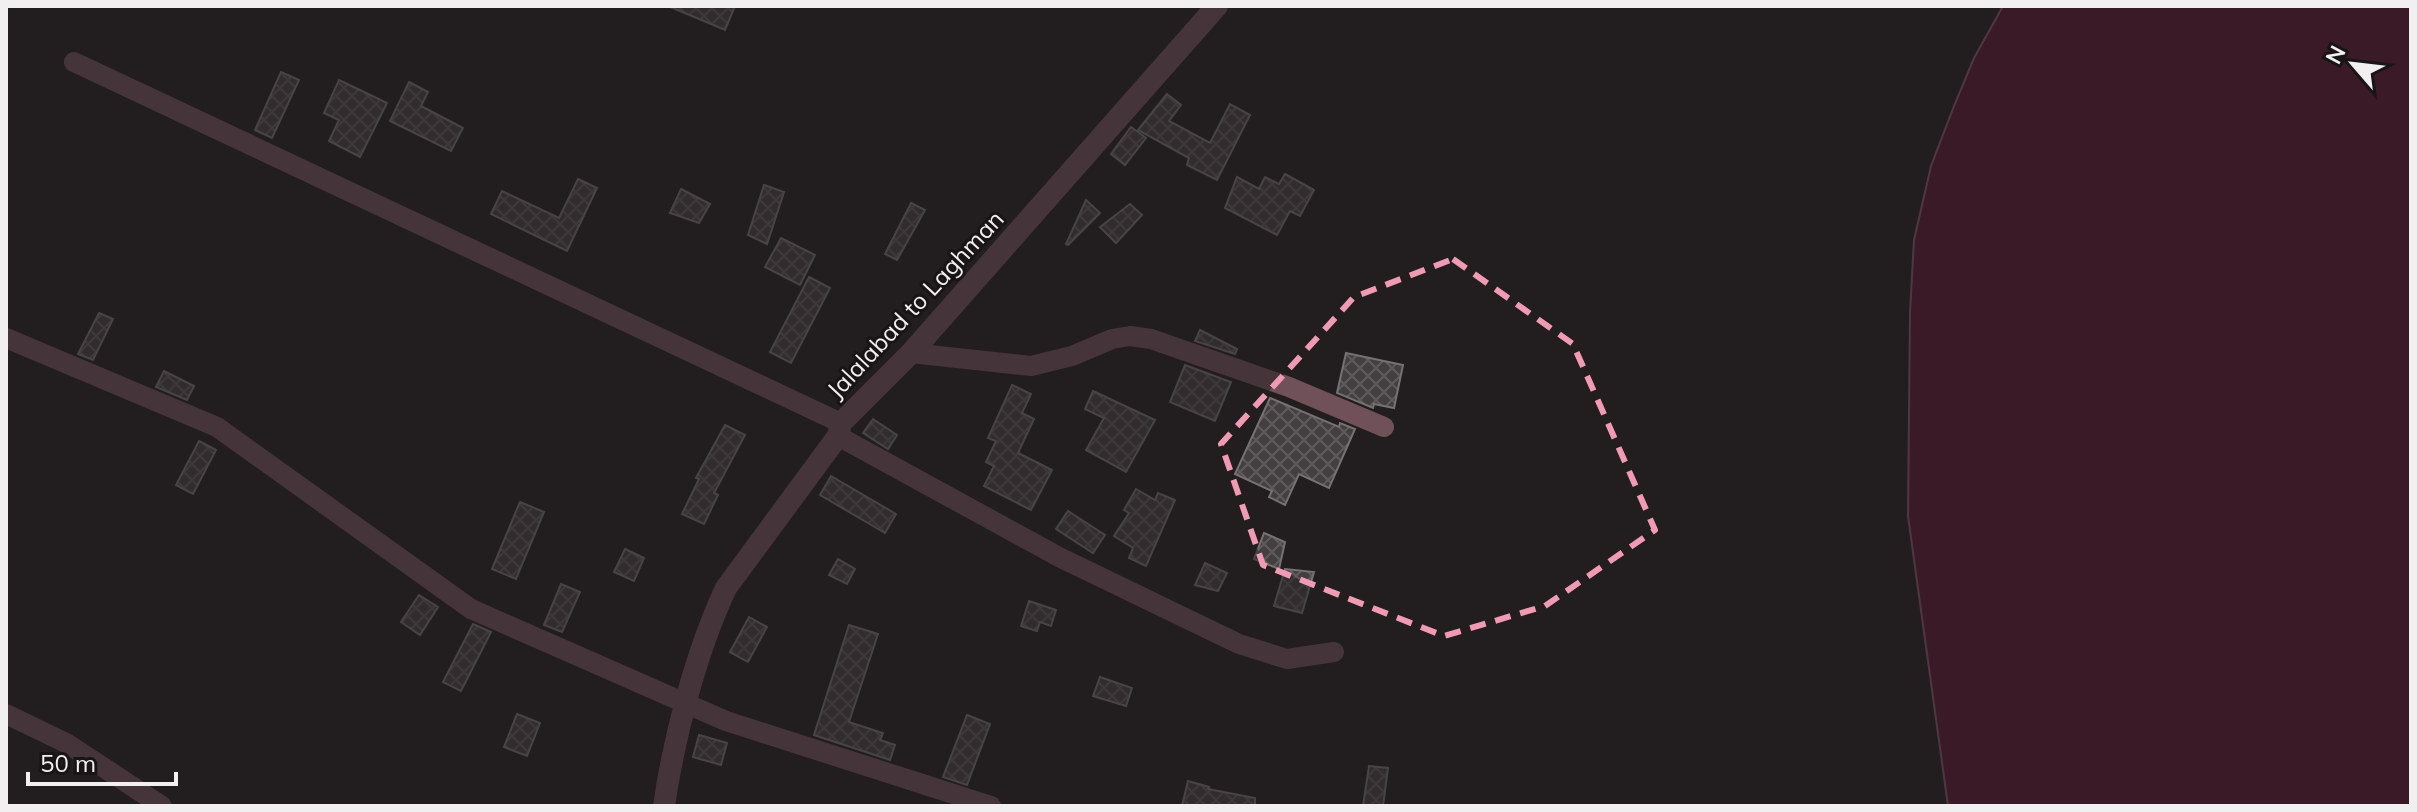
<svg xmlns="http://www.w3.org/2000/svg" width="2417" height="812" font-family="Mulish,sans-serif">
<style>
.water{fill:#571830;stroke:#86586a;stroke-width:2}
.building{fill:url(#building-cross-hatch);stroke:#767172;stroke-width:2}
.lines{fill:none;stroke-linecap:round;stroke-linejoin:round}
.minor{stroke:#705159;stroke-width:20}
.tertiary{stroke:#705159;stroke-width:22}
.marked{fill:none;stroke:#f19ab3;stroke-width:6;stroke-dasharray:16 10;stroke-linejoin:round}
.labels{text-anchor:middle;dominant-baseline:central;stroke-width:6;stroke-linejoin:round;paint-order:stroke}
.street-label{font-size:24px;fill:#f2eff0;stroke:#191516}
</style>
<defs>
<pattern id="building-cross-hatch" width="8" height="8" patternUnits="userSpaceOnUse" patternTransform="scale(2)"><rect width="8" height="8" fill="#433e3f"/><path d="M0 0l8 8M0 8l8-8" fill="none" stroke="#5f5a5b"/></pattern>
</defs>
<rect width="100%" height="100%" fill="#221e1f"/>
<polygon class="water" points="2003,6 2411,6 2411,806 1948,806 1908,516 1910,312 1914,240 1931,166 1954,106 1974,58"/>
<g class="building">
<polygon points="668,6 735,6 725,30"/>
<polygon points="281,72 299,80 272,138 255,130"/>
<polygon points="339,80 387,103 360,157 329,141 339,120 324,113"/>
<polygon points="409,82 428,92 421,106 463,128 451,151 390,121"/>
<polygon points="1167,94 1181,105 1169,121 1210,143 1230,104 1250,115 1217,180 1187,165 1189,158 1138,130"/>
<polygon points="1131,127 1146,138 1125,165 1111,154"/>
<polygon points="1285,174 1314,190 1300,216 1290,211 1277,235 1225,208 1237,177 1259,189 1265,177 1279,184"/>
<polygon points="578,179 597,188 567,251 491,214 502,191 559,218"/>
<polygon points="764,185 784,192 767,244 748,235"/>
<polygon points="681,189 710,204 699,223 670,213"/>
<polygon points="1086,200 1100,213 1068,245 1066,244"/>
<polygon points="911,203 925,210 897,260 885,254"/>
<polygon points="1130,204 1142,215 1116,243 1100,227"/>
<polygon points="781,238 815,255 800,285 765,267"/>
<polygon points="809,277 830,288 791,363 770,352"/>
<polygon points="99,313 113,319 93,360 78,354"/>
<polygon points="1200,330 1237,349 1235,354 1195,341"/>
<polygon points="1346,353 1403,365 1394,408 1374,404 1373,408 1337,393"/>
<polygon points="1185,365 1231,382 1215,421 1170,402"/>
<polygon points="164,371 194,386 187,400 156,387"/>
<polygon points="1012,385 1031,394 1022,413 1034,419 1018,453 1052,470 1031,510 984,486 994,466 986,462 996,441 988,438"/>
<polygon points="1093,391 1155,420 1126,472 1086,450 1104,418 1085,409"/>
<polygon points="1270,398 1339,427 1340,423 1355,429 1329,488 1299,474 1285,505 1269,497 1272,491 1235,474"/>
<polygon points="873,419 897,435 888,449 863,433"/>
<polygon points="725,425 745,435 714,493 718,495 704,524 682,514 699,479 696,478"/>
<polygon points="199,441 216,450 193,494 176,485"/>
<polygon points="831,476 896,514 885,533 820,495"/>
<polygon points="1136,489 1155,500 1158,493 1175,500 1146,566 1129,558 1133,548 1114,536 1129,513 1124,510"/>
<polygon points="520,502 544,512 516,579 492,569"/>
<polygon points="1068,511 1105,535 1093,553 1056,529"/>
<polygon points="1264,533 1285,542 1279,569 1254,559"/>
<polygon points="625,549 644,558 634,581 614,572"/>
<polygon points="838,559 855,569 847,584 829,575"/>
<polygon points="1205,563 1227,573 1218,591 1195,585"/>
<polygon points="1285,569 1314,572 1302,613 1274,606"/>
<polygon points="561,584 580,592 562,632 544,625"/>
<polygon points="419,595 438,607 420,635 401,622"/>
<polygon points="1029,601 1056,610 1051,626 1040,622 1037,631 1021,626"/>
<polygon points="749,617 767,627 748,662 730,652"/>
<polygon points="473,624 491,632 461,691 443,682"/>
<polygon points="849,625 878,634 849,722 883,733 880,740 895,745 890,760 814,735"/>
<polygon points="1100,677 1132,688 1126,706 1093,696"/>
<polygon points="517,714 540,723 527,756 504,747"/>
<polygon points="967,715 990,724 967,785 943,777"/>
<polygon points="699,735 727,743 721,765 693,757"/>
<polygon points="1369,766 1388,768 1383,806 1363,806"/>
<polygon points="1188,781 1209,787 1208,789 1255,798 1255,806 1182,806"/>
</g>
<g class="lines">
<g class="minor">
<polyline points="74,62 841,423"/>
<polyline points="6,338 217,427 471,609 726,721 991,806"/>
<polyline points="911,353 1031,366 1072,356 1112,339 1130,336 1151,339 1289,387 1384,427"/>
<polyline points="838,436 1059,557 1239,644 1287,659 1334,652"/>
<polyline points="6,714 68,744 162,806"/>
</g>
<path class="tertiary" d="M664,806C674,737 696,652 726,588L838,436L841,423L911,353L1217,6"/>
</g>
<path d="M0 0H2417V812H0ZM1453,259L1573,344L1655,530L1545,606L1444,636L1263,565L1221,444L1354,297Z" fill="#221e1f" fill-opacity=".55" fill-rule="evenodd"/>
<path class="marked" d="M1453,259L1573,344L1655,530L1545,606L1444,636L1263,565L1221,444L1354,297Z"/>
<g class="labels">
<g class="street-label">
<text transform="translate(915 304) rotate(-47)">Jalalabad to Laghman</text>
</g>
</g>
<rect width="2417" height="812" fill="none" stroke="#f2eff0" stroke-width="16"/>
<g transform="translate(2353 64) rotate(298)" stroke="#191516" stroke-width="6" paint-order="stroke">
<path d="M0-6L14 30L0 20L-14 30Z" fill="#f2eff0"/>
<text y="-12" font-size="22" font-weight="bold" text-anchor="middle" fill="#f2eff0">N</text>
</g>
<path d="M28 772v12h148v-12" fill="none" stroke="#f2eff0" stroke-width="4"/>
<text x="40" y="772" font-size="24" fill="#f2eff0" stroke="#191516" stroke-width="6" paint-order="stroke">50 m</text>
</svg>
